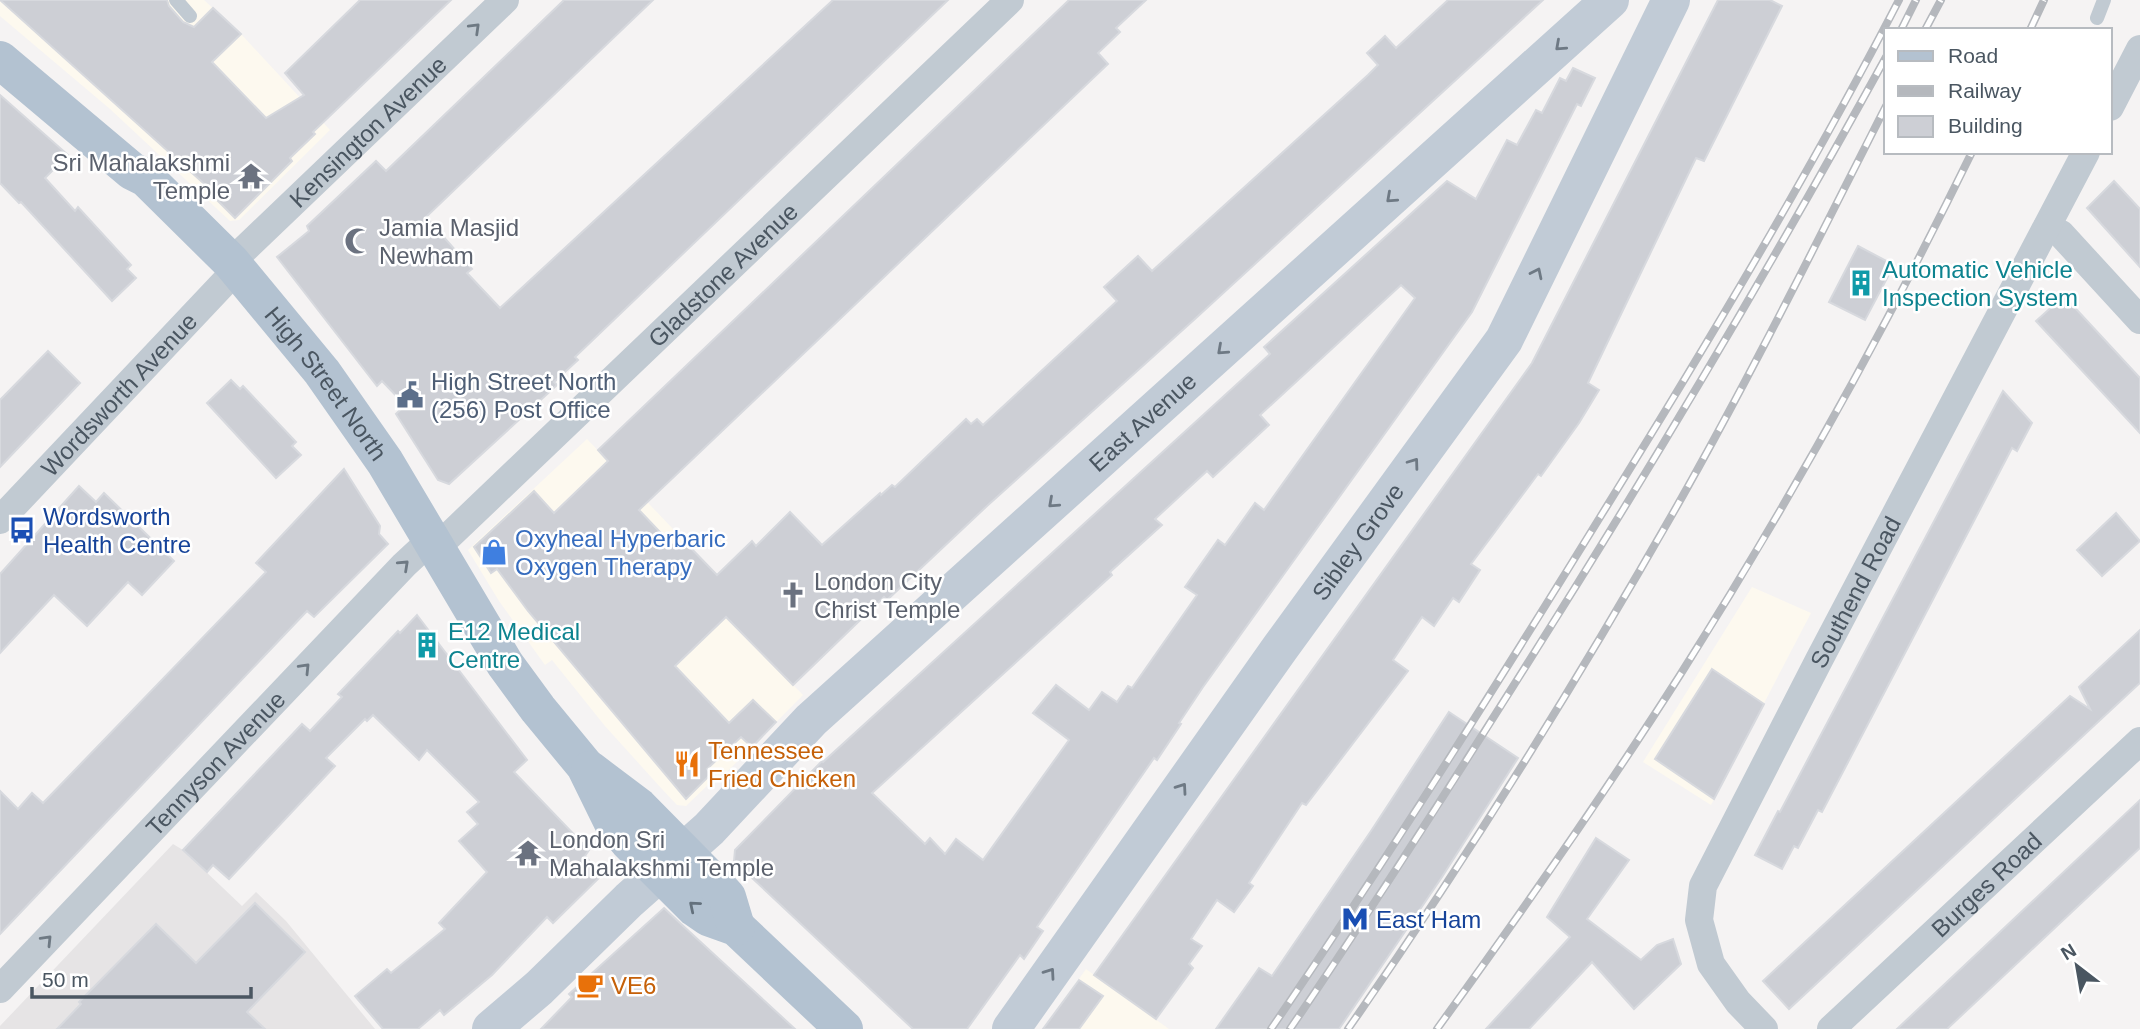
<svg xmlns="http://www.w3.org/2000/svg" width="2140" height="1029" font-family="Arial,sans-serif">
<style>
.commercial{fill:#fdf9ef}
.education{fill:#e6e4e5}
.building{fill:#cdcfd5;stroke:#d7d9de;stroke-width:2;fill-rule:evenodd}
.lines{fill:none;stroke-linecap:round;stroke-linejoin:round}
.service{stroke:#c1cad2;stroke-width:14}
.minor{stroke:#c1cad2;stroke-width:28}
.secondary{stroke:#c1cbd6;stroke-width:38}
.primary{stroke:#b3c2d1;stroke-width:38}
.rail-casing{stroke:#b5b8bd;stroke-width:8}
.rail{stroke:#fff;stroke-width:5;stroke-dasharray:16;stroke-linecap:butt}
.oneway{stroke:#6e7983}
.oneway2{stroke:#6e7984}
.oneway3{stroke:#64717d}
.labels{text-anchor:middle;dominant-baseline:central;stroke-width:5;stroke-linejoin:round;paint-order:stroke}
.street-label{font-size:24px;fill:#4a5661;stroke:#fff}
.worship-label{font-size:24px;fill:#5b616d;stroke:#fff;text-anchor:start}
.culture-label{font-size:24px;fill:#0d838f;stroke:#fff;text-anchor:start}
.service-label{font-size:24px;fill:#4e5e75;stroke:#fff;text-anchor:start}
.transit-label{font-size:24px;fill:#164399;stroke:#fff;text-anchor:start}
.shop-label{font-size:24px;fill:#366cbe;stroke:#fff;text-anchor:start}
.food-label{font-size:24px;fill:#c56008;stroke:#fff;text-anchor:start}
</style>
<rect width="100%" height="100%" fill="#f5f3f3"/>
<g class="commercial">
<polygon points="0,0 204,0 241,34 330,130 239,220 230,221 110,109 0,16"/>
<polygon points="587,439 717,575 700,591 803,695 718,781 711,782 686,806 677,805 661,788 605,726 552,660 545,665 499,601 468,550"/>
<polygon points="1752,587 1811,613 1711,805 1643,762"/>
<polygon points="1086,969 1169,1029 1043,1029"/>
</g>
<polygon class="education" points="173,844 183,850 242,906 256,892 286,921 375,1029 0,1029 0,1026"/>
<g class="building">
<polygon points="0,0 167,0 169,6 183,22 194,27 213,8 241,34 212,62 266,118 304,95 285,73 360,0 451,0 313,132 315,134 290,158 292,161 235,218 209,192 211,190"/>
<polygon points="564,0 653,0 426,217 472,269 467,273 500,308 833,0 948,0 575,357 578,360 554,382 557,385 449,484 438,480 396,414 405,405 382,381 377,386 277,257 309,231 307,226 376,161 386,171"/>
<polygon points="1069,0 1146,0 1116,28 1120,32 1098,53 1108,64 639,510 676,549 684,541 717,575 752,541 756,546 790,512 822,545 880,493 881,495 892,485 895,487 966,419 971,424 977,419 983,425 1117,301 1104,287 1138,256 1152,271 1368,75 1378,65 1367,53 1385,36 1396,48 1448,0 1543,0 1196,318 987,506 887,600 884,597 793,685 726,617 675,666 729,723 753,700 776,722 752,747 741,737 707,769 711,774 686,799 528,611 497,569 491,573 474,547 534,491 554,513 608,461 598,450"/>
<polygon points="1718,0 1770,0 1782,6 1704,161 1696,158 1588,383 1599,390 1579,423 1541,476 1538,474 1471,564 1480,570 1459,602 1453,598 1434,626 1422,617 1393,660 1408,671 1306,805 1302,803 1249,883 1253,886 1234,912 1217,900 1191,939 1202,946 1189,964 1193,968 1156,1019 1094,975 1532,363"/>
<path d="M1573,68L1595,78L1581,106L1577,104L1472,312L1203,687L1179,723L1181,724L1157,760L1154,758L1037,927L1043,931L1024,959L1020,955L967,1029H913L734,861L735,850L822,761L823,762L1270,354L1264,347L1447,181L1476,199L1507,140L1517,145L1536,110L1542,113L1560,78L1566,81ZM1401,285L1415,298L1264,510L1255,503L1225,545L1218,540L1185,587L1197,595L1132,688L1128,686L1117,702L1102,692L1089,710L1056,685L1033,713L1069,740L983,860L956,839L945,854L930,838L925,844L872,793L1112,575L1110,572L1162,525L1155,519L1207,471L1213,477L1269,425L1260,415Z"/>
<polygon points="0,95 68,155 45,178 75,211 78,207 131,265 127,269 136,278 112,301 21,202 19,203 0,183"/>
<polygon points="2114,181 2140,209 2140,267 2087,208"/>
<polygon points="1858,246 1894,265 1865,320 1829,302"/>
<polygon points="2064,296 2140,378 2140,433 2036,321"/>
<polygon points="48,351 80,383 0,467 0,400"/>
<polygon points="231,380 240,389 243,386 296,442 292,446 301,455 276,478 207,403"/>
<polygon points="2003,391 2032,423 2017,451 2012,448 1822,812 1818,810 1798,848 1794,846 1782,869 1755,855 1778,811 1780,812"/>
<polygon points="344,469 380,526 379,534 388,544 314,617 307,611 0,934 0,791 18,809 32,793 43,803 266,572 256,563"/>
<polygon points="79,486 96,502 104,493 174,561 142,595 128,582 87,626 54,595 0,653 0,574"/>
<polygon points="2116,513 2140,541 2102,576 2077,550"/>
<polygon points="417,615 527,760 514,772 589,850 585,856 602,875 553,923 547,917 492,975 444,1015 440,1010 418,1029 383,1029 355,996 387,969 391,973 445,929 439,923 487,872 459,841 478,824 467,812 479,802 427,750 419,760 373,715 367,721 365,719 326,758 335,766 229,879 213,865 207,872 183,850 302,724 310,731 342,697 338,694 398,631 400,633"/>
<polygon points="2140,630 2140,683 1789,1009 1763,981 2070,696 2090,709 2079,687"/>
<polygon points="1712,669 1764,704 1714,799 1655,759"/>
<polygon points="1449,712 1518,758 1442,877 1339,1029 1216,1029 1259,968 1272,976 1371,831"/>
<polygon points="2140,800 2140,848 1947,1029 1897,1029"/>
<polygon points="1596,838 1629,860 1587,919 1641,960 1657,945 1673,939 1681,964 1634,1009 1592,962 1529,1029 1486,1029 1570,937 1547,917"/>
<polygon points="255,903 305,952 247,1012 265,1029 57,1029 81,1004 79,1002 156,924 196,963"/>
<polygon points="664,908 680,923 795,1029 541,1029 572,997 569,994"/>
<polygon points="1079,980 1103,996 1079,1029 1043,1029"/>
</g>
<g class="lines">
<g class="service">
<polyline points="176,0 190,16"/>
<polyline points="2097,18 2104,0"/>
</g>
<g class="minor">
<polyline points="2110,107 2140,49"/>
<polyline points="2047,227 2061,234 2140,320"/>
<path id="s1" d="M231,262L505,0"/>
<path id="s2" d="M0,520L237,269"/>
<path id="s3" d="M0,989L404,565L418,552L449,536L1010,0"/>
<path id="s4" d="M1764,1029L1738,1002L1711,964L1699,920L1703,886L1819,660L2086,152"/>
<path id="s5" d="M1831,1029L2140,741"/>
</g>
<g class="secondary">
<path id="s6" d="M491,1029L539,988L629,900L709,829L811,720L1610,0"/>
<path id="s7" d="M1011,1029L1280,648L1504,340L1671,0"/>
</g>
<g class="primary">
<path id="s8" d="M0,60L132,171L146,178L231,262L322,372L385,462L505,664L538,709L585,766L612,821L628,841L695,908L708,917L736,927L844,1029"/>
<polyline points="590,770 639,807 716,885 727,897 736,927"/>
</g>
<g class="rail-casing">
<g id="rail">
<polyline points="1901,30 1916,0"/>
<polyline points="1925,30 1941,0"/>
<polyline points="2030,30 2044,0"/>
<path d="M1271,1029C1386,861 1495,688 1602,514C1706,346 1808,176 1899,0"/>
<path d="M1290,1029C1389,884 1483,735 1576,586C1684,412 1788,236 1886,57"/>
<path d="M1348,1029C1466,860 1575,685 1677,506C1751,375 1818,240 1886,106"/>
<path d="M1437,1029C1521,913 1603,796 1680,675C1787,506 1884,332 1972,152"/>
</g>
</g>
<use href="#rail" class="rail"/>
</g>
<defs><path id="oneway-chevron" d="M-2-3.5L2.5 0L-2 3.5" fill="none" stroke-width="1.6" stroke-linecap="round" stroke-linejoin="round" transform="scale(1.75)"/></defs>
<g class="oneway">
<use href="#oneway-chevron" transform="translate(475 28) rotate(-44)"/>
<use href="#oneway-chevron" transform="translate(404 565) rotate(-43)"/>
<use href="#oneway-chevron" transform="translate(305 668) rotate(-46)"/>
<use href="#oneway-chevron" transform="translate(47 940) rotate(-46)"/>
</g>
<g class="oneway2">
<use href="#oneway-chevron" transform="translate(1560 46) rotate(138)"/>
<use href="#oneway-chevron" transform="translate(1391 198) rotate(138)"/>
<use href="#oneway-chevron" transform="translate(1537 273) rotate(-64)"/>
<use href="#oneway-chevron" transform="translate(1222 350) rotate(138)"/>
<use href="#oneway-chevron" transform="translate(1414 463) rotate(-54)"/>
<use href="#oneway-chevron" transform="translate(1053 503) rotate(138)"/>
<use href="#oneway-chevron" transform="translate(1182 788) rotate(-55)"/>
<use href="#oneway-chevron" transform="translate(1050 973) rotate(-55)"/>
</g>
<use class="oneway3" href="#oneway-chevron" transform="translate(694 906) rotate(-140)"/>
<defs>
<g id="temple-bare" transform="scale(2.1)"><path d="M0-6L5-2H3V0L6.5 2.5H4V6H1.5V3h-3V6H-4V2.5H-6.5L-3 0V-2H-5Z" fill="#6b7280" stroke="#fff" stroke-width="2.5" paint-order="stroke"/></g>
<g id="mosque-bare" transform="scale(2.1)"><path d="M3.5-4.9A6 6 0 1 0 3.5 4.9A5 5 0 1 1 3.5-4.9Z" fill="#6b7280" stroke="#fff" stroke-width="2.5" paint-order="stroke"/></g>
<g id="building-bare" transform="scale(2.1)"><path d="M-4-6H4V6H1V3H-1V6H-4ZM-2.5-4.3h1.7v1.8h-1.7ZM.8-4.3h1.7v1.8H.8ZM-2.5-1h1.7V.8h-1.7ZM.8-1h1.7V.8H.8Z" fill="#0f9aa8" stroke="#fff" stroke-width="2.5" paint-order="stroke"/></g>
<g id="civic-bare" transform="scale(2.1)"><path d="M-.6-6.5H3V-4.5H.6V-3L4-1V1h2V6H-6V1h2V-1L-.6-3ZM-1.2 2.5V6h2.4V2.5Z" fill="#5c6f8a" stroke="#fff" stroke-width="2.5" paint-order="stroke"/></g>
<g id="bus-bare" transform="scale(2.1)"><path d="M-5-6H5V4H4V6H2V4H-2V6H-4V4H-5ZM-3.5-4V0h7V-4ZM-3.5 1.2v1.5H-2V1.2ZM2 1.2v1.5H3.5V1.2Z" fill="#1a4fb4" stroke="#fff" stroke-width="2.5" paint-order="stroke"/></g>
<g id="shop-bare" transform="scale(2.1)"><path d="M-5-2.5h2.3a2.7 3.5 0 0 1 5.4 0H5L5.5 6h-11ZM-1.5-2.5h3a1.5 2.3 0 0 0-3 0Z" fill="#3f7fe0" stroke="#fff" stroke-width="2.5" paint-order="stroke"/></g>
<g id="church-bare" transform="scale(2.1)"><path d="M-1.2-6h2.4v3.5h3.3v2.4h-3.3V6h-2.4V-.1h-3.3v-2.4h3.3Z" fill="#6b7280" stroke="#fff" stroke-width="2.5" paint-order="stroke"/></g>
<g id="restaurant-bare" transform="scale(2.1)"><path d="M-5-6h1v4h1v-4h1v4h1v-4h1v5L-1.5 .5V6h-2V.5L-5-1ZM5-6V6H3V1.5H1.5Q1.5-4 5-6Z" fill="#e8710a" stroke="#fff" stroke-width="2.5" paint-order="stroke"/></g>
<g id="metro-bare" transform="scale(2.1)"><path d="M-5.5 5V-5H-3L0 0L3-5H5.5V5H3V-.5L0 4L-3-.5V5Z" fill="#1a4fb4" stroke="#fff" stroke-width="2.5" paint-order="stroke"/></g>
<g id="cafe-bare" transform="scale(2.1)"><path d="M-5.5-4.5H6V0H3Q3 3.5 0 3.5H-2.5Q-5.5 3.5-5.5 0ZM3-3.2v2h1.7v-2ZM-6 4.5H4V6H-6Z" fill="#e8710a" stroke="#fff" stroke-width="2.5" paint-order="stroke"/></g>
</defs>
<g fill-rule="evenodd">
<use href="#temple-bare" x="251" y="176"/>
<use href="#mosque-bare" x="358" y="241"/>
<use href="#building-bare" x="1861" y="283"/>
<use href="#civic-bare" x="410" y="395"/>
<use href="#bus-bare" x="22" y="530"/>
<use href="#shop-bare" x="494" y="552"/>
<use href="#church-bare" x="793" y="595"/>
<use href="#building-bare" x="427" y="645"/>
<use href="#restaurant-bare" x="687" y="764"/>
<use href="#temple-bare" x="528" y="853"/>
<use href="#metro-bare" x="1355" y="919"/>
<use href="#cafe-bare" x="590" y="985"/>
</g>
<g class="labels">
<g class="street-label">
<text stroke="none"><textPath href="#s1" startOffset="189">Kensington Avenue</textPath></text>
<text stroke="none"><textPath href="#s3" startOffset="1018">Gladstone Avenue</textPath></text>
<text stroke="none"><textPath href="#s8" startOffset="462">High Street North</textPath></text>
<text stroke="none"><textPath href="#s2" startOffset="173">Wordsworth Avenue</textPath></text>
<text stroke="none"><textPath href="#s6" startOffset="891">East Avenue</textPath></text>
<text stroke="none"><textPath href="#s7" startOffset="598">Sibley Grove</textPath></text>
<text stroke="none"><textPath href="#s4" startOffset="495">Southend Road</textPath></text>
<text stroke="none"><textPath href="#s3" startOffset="312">Tennyson Avenue</textPath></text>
<text stroke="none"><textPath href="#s5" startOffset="212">Burges Road</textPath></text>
</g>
<g class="worship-label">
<text x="230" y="162" text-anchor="end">Sri Mahalakshmi<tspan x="230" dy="28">Temple</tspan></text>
<text x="379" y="227">Jamia Masjid<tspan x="379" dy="28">Newham</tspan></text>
<text x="814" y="581">London City<tspan x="814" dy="28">Christ Temple</tspan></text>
<text x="549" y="839">London Sri<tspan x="549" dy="28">Mahalakshmi Temple</tspan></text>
</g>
<g class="culture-label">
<text x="1882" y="269">Automatic Vehicle<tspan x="1882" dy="28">Inspection System</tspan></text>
<text x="448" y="631">E12 Medical<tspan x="448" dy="28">Centre</tspan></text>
</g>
<g class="service-label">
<text x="431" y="381">High Street North<tspan x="431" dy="28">(256) Post Office</tspan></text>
</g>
<g class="transit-label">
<text x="43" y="516">Wordsworth<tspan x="43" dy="28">Health Centre</tspan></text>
<text x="1376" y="919">East Ham</text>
</g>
<g class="shop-label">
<text x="515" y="538">Oxyheal Hyperbaric<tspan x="515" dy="28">Oxygen Therapy</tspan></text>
</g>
<g class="food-label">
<text x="708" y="750">Tennessee<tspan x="708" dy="28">Fried Chicken</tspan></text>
<text x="611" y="985">VE6</text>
</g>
</g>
<rect x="1884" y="28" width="228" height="126" fill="#ffffff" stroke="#b7bbc0" stroke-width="2"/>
<rect x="1898" y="51" width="35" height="10" fill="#b3c2d1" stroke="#b7bbc0" stroke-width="2"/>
<text x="1948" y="63" font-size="21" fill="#4a5661">Road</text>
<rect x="1898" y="86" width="35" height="10" fill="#b5b8bd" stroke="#b7bbc0" stroke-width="2"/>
<text x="1948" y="98" font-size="21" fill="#4a5661">Railway</text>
<rect x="1898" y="116" width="35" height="21" fill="#cdcfd5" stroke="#b7bbc0" stroke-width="2"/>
<text x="1948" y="133" font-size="21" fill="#4a5661">Building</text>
<g transform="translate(2077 966) rotate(329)" stroke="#ffffff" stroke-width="5" paint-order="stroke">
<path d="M0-5L12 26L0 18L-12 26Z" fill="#4a5661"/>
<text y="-10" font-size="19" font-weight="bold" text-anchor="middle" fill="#4a5661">N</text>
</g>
<path d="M32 987v10h219v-10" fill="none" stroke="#4a5661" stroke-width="3.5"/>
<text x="42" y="987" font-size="21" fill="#4a5661" stroke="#ffffff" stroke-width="5" paint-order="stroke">50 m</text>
</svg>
